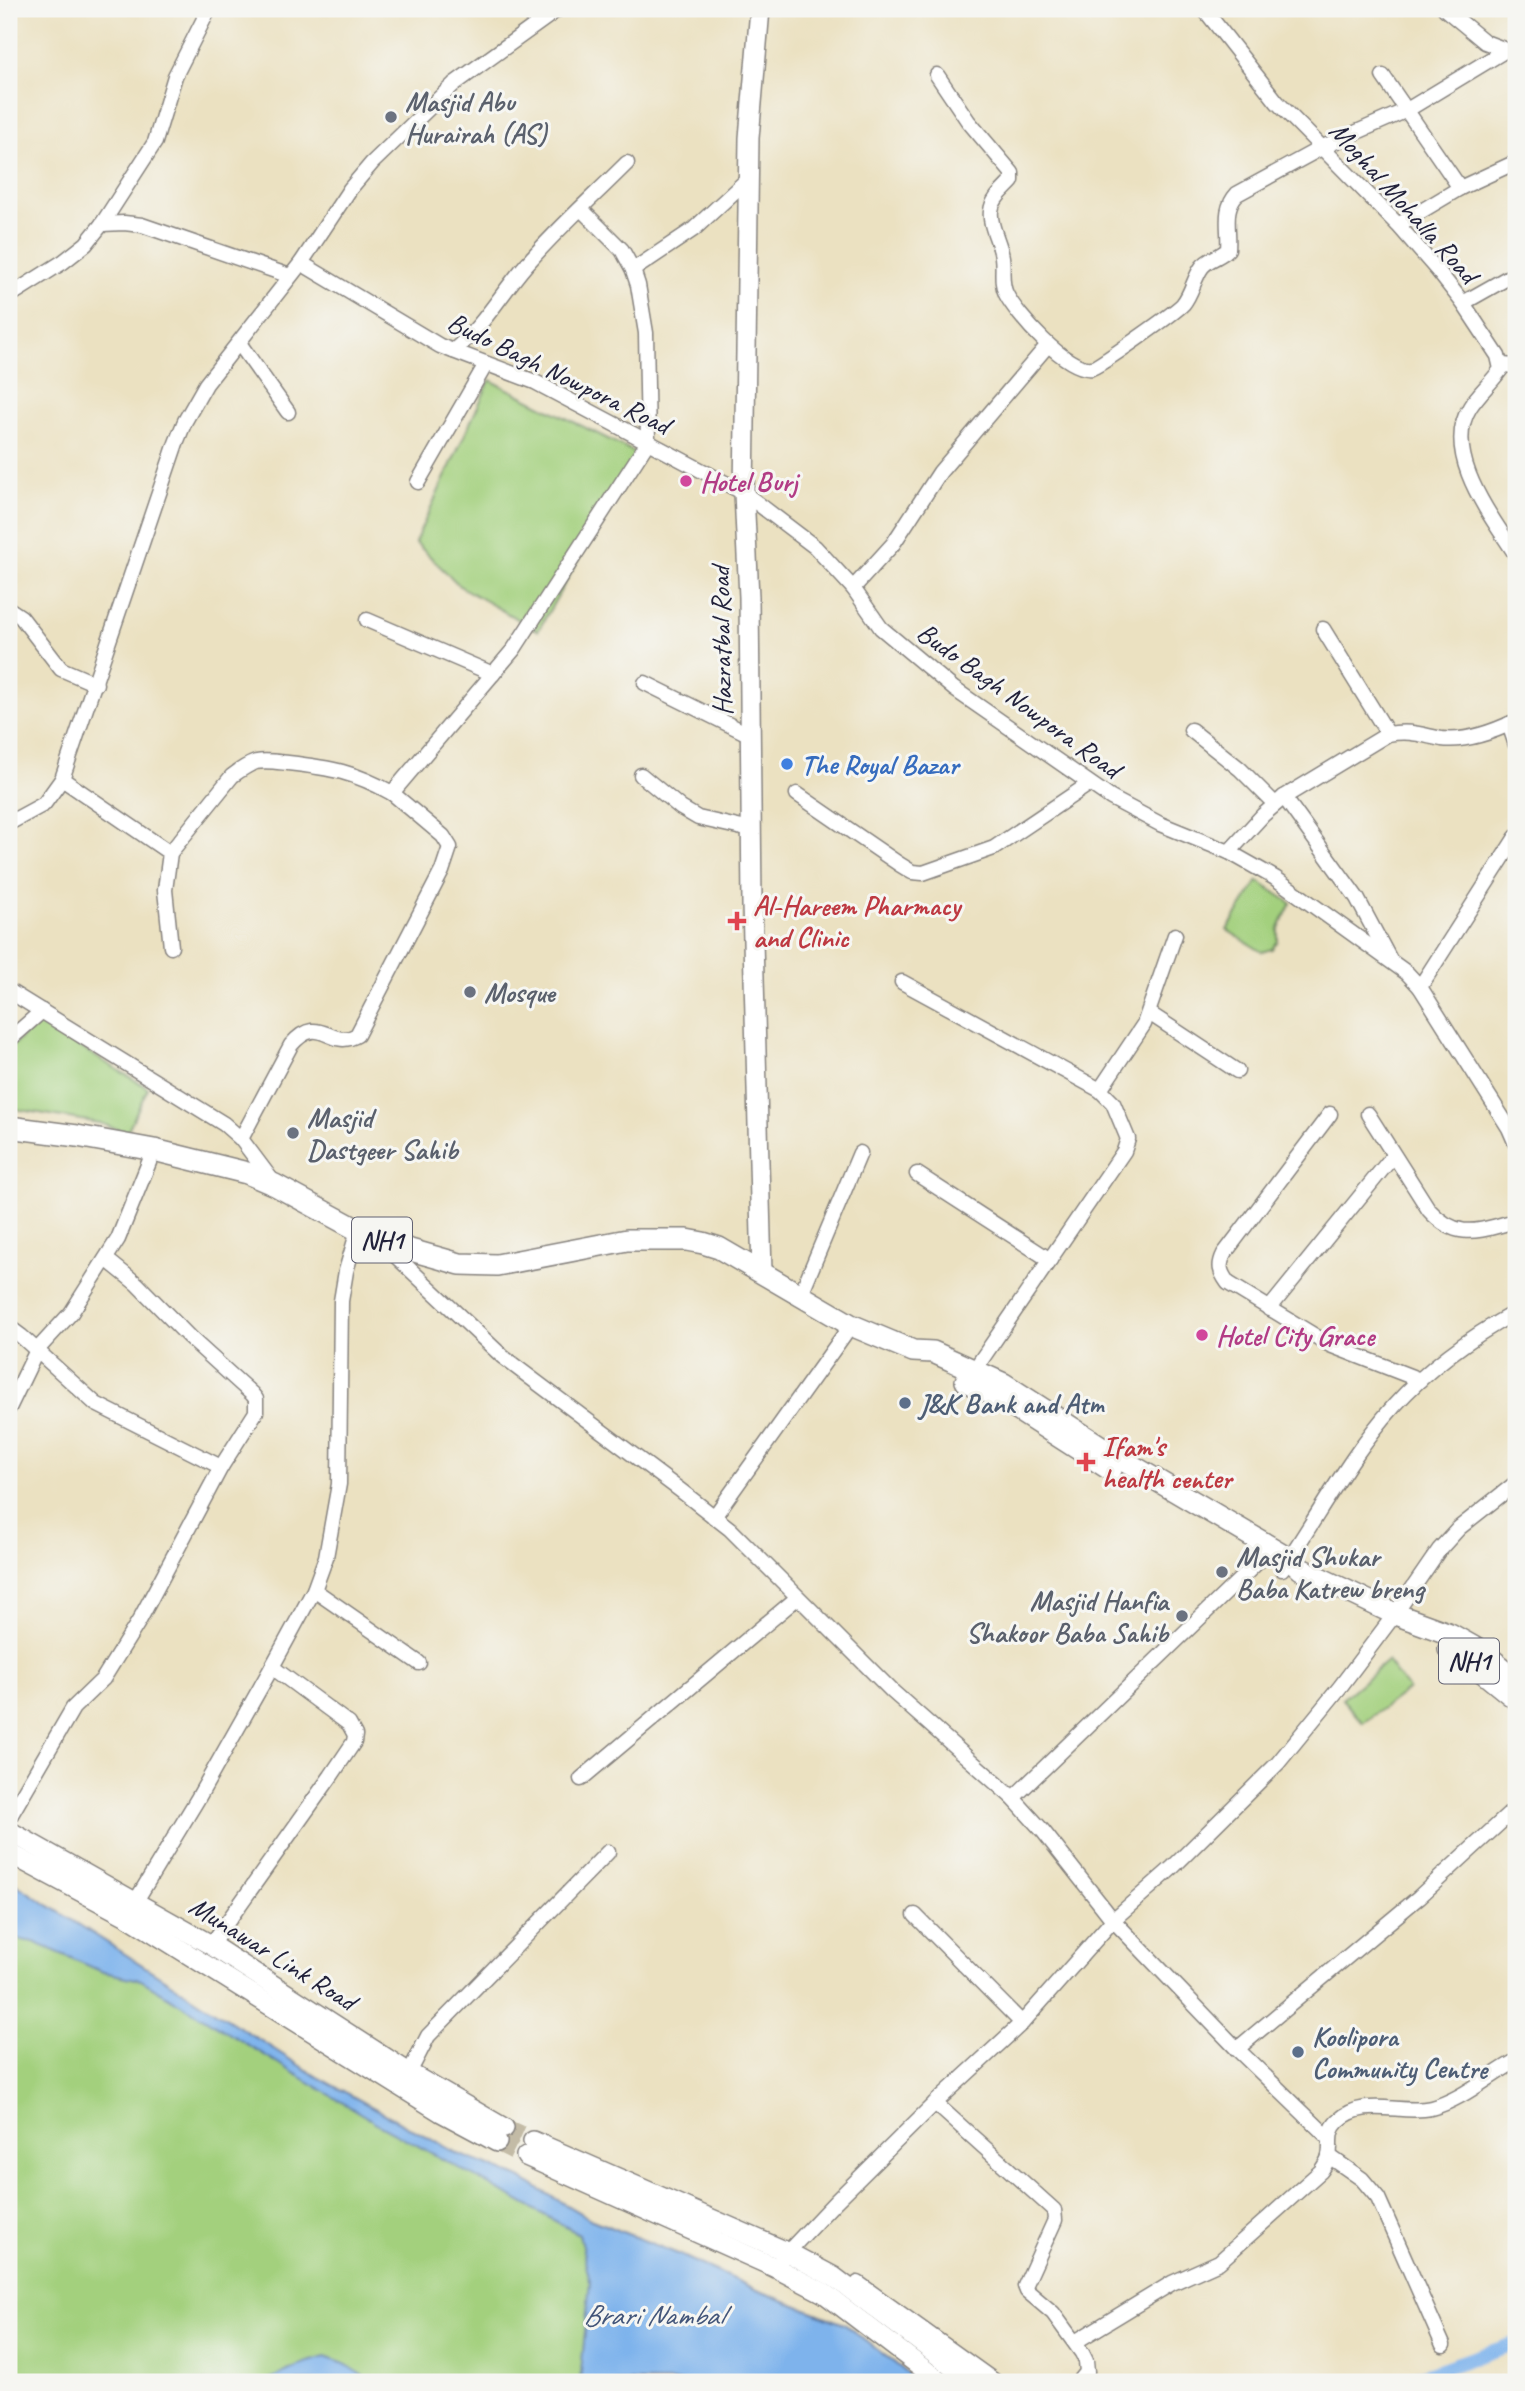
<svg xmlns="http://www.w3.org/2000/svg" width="1525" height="2391" font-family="Caveat,sans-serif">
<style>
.green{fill:#a3d07d;stroke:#62795c;stroke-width:2}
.water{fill:#7eb3ec;stroke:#506a94;stroke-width:2}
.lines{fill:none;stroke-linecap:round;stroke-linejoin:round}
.canal{stroke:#7eb3ec;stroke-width:14}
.major-tunnel{stroke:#c3bba6;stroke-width:19;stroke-dasharray:19 10;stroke-linecap:butt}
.minor-casing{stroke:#86827e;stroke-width:17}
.major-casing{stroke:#86827e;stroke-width:22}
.highway-casing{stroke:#86827e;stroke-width:24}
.minor{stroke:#fff;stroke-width:14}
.major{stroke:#fff;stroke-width:19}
.highway{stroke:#fff;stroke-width:21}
.worship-dot{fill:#6b7280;stroke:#f6f6f2;stroke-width:2.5}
.hotel-dot{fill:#d1479c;stroke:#f6f6f2;stroke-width:2.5}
.shop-dot{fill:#3f7fe0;stroke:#f6f6f2;stroke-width:2.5}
.health-dot{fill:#e0444e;stroke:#f6f6f2;stroke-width:2.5}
.service-dot{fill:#5c6f8a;stroke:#f6f6f2;stroke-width:2.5}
.labels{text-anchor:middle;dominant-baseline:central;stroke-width:6;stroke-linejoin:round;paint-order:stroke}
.shield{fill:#f6f6f2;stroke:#626272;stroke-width:2}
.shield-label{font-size:26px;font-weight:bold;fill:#22223b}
.worship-label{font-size:28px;font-weight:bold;fill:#5b616d;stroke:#f6f6f2;text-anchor:start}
.street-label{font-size:28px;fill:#22223b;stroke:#f6f6f2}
.hotel-label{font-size:28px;font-weight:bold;fill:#b23c85;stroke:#f6f6f2;text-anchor:start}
.shop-label{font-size:28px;font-weight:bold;fill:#366cbe;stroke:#f6f6f2;text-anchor:start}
.health-label{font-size:28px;font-weight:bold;fill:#be3a42;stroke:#f6f6f2;text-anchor:start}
.service-label{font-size:28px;font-weight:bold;fill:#4e5e75;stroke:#f6f6f2;text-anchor:start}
.water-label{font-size:30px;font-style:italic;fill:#425579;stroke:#f6f6f2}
</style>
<rect width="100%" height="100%" fill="#f6f6f2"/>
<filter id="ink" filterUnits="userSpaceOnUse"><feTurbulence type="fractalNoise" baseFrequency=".0143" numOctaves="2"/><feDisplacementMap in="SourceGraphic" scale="14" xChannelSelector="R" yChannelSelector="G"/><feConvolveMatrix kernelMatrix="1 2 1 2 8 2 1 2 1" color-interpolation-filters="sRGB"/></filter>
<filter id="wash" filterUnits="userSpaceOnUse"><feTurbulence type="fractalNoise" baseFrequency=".00686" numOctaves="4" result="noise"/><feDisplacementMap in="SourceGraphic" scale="28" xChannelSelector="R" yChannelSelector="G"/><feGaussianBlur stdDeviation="1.57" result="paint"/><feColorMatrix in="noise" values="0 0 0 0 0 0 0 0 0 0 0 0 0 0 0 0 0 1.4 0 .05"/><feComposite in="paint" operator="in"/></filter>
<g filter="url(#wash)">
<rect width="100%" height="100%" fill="#ebe1c1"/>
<g class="green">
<polygon points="490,380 638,454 538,631 461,587 415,542"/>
<polygon points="1258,881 1291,903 1278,930 1278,941 1272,949 1262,952 1227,930"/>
<polygon points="38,1022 148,1088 127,1132 99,1123 9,1108 9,1049"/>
<polygon points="1387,1661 1408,1689 1363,1723 1342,1699"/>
<polygon points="9,1880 319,2078 458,2154 518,2177 592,2220 678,2254 757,2290 844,2324 919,2382 9,2382"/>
</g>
<g class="water">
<polygon points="9,1880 319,2078 458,2154 518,2177 592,2220 678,2254 757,2290 844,2324 919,2382 580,2382 590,2281 579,2234 378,2124 141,1980 103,1972 34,1942 9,1938"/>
<polygon points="325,2357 345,2364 372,2382 264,2382 305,2363"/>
</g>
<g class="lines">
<polyline class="canal" points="1404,2382 1516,2343"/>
</g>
</g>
<g filter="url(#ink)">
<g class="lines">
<g class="major-tunnel">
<polyline points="504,2128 533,2141"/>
<polyline points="497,2142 526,2156"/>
</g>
<g class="minor-casing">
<g id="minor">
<path d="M1204,9L1277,102L1398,225L1438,271L1463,303L1498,356L1501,369C1492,382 1479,393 1470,407C1441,454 1492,517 1516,555"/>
<polyline points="1445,9 1485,42 1506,50"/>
<path d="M937,75L968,121L1012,173V181C1004,190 992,199 991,211C989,226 1000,242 1002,257C1004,270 1000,281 1006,294C1016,314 1067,372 1092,368C1098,367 1176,312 1183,304C1192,293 1194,278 1202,267C1209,258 1221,257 1228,249C1230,229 1222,210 1237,194L1323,147L1407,110L1506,50L1516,51"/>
<polyline points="1383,76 1460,188"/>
<polyline points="102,224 124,223 142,225 290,276"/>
<polyline points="1398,225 1460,188 1516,162"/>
<polyline points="301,263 440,346 535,382 744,493 815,547 853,588 881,628 954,689 1111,798 1160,824 1229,852 1275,878 1407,973 1420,987 1509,1128 1516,1144"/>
<polyline points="633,270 694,229 749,178"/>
<polyline points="9,296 63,262 86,244 102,224 155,142 175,76 209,9"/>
<polyline points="1463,303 1516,273"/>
<polyline points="239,343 288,412"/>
<path d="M453,351C482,328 501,294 525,266C557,229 593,197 627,163"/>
<polyline points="1502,365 1516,366"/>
<polyline points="418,482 486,364"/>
<polyline points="853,588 893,544 940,472 1047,346"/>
<polyline points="9,609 21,617 61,669 96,684"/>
<polyline points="367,620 493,674"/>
<polyline points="1323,629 1388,734"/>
<polyline points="645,683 750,735"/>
<polyline points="1509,724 1516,745"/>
<polyline points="1191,730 1240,769 1275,804"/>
<polyline points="641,775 681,808 698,818 751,830"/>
<polyline points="62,779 170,853"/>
<polyline points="797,794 899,864 912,872 923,873 994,848 1089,784"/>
<polyline points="1284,797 1357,898 1389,958"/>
<polyline points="9,823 44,804 62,779 176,443 185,421 206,384 301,263 350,189 372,163 454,84 558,9"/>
<path d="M1229,852L1263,815L1284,797L1388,734C1410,730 1421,735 1442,739C1466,742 1495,731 1516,721"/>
<path d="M171,947L165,890L170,853L232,776C240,770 247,765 256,762C266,760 278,762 288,763C332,768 354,772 392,793"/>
<polyline points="902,982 1100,1090 1113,1103 1128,1139 1124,1151 975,1369"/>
<polyline points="1420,987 1516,837"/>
<polyline points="9,991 224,1124 241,1139 274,1183"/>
<polyline points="1149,1013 1237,1071"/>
<polyline points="9,1040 42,1011"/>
<polyline points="1100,1090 1144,1024 1175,935"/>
<path d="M1330,1114L1224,1254C1218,1266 1220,1272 1228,1283L1330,1345L1420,1380"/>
<path d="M1368,1114L1429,1210C1458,1242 1479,1230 1516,1221"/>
<path d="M241,1139L291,1045C320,1011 330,1051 357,1035L442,871L450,847L443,836L392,793L514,649L648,442L646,333L638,285L633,270L622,250L581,209"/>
<polyline points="917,1174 1050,1260"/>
<polyline points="383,1244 503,1357 680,1490 730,1529 893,1692 1013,1798 1043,1831 1113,1920 1237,2049 1329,2138"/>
<polyline points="800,1296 860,1153"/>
<polyline points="1269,1309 1393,1156"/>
<polyline points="9,1327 21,1336 96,1404 221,1467"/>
<polyline points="9,1408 37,1350 71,1313 118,1239 154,1150"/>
<polyline points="714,1517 851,1325"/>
<path d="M1282,1569C1319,1515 1350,1455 1394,1406C1428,1368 1472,1336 1516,1312"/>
<polyline points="314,1590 419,1663"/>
<polyline points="581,1779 797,1598"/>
<polyline points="1013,1798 1263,1557"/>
<polyline points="9,1818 73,1708 103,1679 139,1621 221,1467 256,1412 256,1399 252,1394 189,1337 137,1284 106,1259"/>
<polyline points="131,1909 197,1800 272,1667 314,1590 326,1557 339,1484 341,1301 346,1271 358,1230"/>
<polyline points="915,1915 1022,2023"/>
<polyline points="211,1945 331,1776 354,1742 355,1735 349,1724 272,1667"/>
<polyline points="1237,2049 1419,1897 1516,1808"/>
<polyline points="409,2073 428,2036 608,1852"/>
<polyline points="935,2103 1054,2210 1055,2220 1025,2286 1027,2291 1053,2313 1082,2353 1086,2361 1087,2372 1079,2382"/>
<polyline points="1329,2156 1362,2179 1378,2198 1443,2345"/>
<polyline points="782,2258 836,2201 935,2103 1022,2023 1113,1920 1173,1867 1278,1763 1340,1687 1395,1614 1439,1550 1459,1528 1516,1483"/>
<polyline points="858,2283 996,2382"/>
<path d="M1075,2342L1172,2283L1219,2262L1321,2171C1324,2166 1328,2161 1329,2156C1332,2143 1326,2133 1338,2121C1364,2096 1401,2115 1431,2108C1460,2101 1490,2075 1516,2061"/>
</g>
</g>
<g class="major-casing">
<g id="major">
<polyline points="760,9 749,138 744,493 749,597 752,904 762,1273"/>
<polyline points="9,1831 211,1945 409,2073 504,2128"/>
<polyline points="9,1853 127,1916 441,2112 497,2142"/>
<polyline points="533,2141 787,2252 834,2277 973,2382"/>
<polyline points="526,2156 774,2267 824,2293 941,2382"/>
</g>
</g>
<g class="highway-casing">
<g id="highway">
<polyline points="9,1127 77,1136 154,1150 247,1173 275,1185 358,1230 400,1247 460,1264 497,1265 627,1240 687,1240 703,1243 719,1248 851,1325 913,1351 933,1352 1004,1384 1114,1455 1289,1558 1301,1569 1395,1614 1450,1634 1482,1652 1516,1679"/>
<polyline points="966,1381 996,1396 1111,1470"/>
<polyline points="1449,1649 1469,1661 1516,1699"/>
</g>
</g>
<use href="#minor" class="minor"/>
<use href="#major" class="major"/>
<use href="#highway" class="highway"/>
</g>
</g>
<g class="worship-dot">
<circle cx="391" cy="117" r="7"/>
<circle cx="470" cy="992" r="7"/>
<circle cx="293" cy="1133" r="7"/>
<circle cx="1222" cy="1572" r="7"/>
<circle cx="1182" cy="1616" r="7"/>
</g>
<g class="hotel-dot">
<circle cx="686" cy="481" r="7"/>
<circle cx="1202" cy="1335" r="7"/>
</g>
<circle class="shop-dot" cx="787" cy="764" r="7"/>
<g class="health-dot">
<path d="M733.5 910.5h7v7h7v7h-7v7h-7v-7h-7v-7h7z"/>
<path d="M1082.5 1451.5h7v7h7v7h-7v7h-7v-7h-7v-7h7z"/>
</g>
<g class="service-dot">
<circle cx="905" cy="1403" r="7"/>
<circle cx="1298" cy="2052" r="7"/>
</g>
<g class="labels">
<g class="shield">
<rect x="352" y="1217.5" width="60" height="45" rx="5"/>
<rect x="1439" y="1638.5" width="60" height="45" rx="5"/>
</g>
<g class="shield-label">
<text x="382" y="1240">NH1</text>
<text x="1469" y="1661">NH1</text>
</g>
<g class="worship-label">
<text x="405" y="101">Masjid Abu<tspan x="405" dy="32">Hurairah (AS)</tspan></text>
<text x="484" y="992">Mosque</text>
<text x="307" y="1117">Masjid<tspan x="307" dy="32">Dastgeer Sahib</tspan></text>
<text x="1236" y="1556">Masjid Shukar<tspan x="1236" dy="32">Baba Katrew breng</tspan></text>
<text x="1168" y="1600" text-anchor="end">Masjid Hanfia<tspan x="1168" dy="32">Shakoor Baba Sahib</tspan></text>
</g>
<g class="street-label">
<text transform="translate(1404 202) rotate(48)">Moghal Mohalla Road</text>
<text transform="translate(559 373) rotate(26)">Budo Bagh Nowpora Road</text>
<text transform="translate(721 641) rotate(-91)">Hazratbal Road</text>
<text transform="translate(1019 700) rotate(36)">Budo Bagh Nowpora Road</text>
<text transform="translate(273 1953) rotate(32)">Munawar Link Road</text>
</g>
<g class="hotel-label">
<text x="700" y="481">Hotel Burj</text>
<text x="1216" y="1335">Hotel City Grace</text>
</g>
<g class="shop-label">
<text x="801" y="764">The Royal Bazar</text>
</g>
<g class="health-label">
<text x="753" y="905">Al-Hareem Pharmacy<tspan x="753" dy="32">and Clinic</tspan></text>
<text x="1102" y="1446">Ifam's<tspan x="1102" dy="32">health center</tspan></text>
</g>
<g class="service-label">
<text x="919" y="1403">J&amp;K Bank and Atm</text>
<text x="1312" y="2036">Koolipora<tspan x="1312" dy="32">Community Centre</tspan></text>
</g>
<g class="water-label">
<text x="653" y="2315">Brari Nambal</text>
</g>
</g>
<rect width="1525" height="2391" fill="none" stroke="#f6f6f2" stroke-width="35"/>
</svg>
